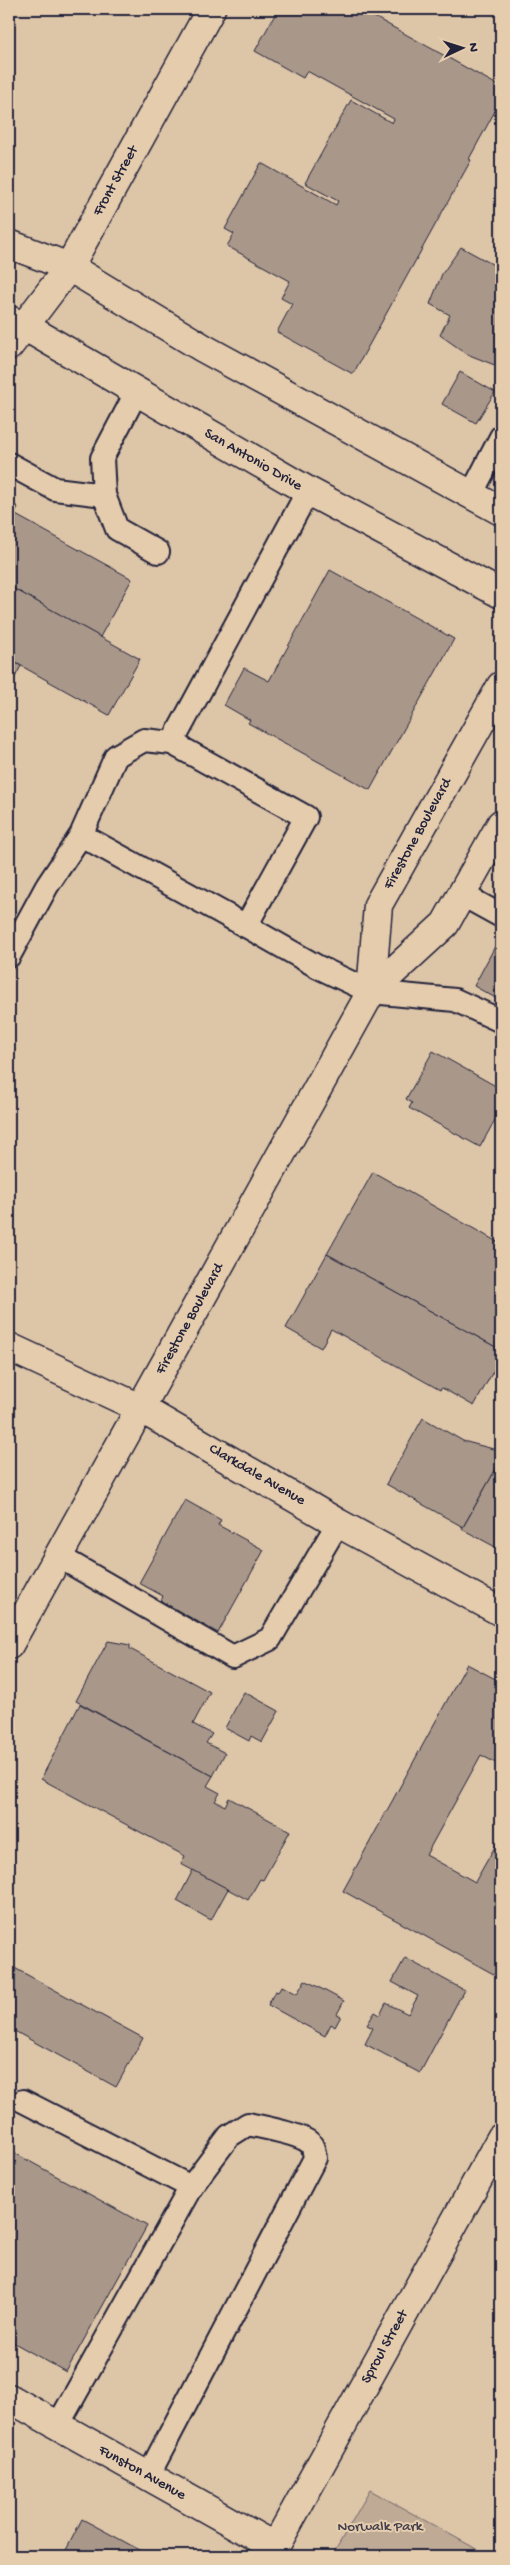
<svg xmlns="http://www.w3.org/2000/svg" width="510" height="2565" font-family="'Gochi Hand',sans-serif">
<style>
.green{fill:#bfaa96;stroke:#706668}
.building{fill:#a9988a;stroke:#22223b}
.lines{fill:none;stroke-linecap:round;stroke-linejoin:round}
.lane-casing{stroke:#22223b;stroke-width:26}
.street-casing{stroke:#22223b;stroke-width:31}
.secondary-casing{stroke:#22223b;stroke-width:31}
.lane{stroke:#e5ccad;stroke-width:22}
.street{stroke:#e5ccad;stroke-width:28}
.secondary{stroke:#e5ccad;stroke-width:28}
.labels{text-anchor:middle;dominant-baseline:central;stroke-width:4;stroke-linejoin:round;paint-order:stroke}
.street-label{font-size:15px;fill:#22223b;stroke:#e5ccad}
.park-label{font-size:15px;fill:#413d4d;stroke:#e5ccad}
</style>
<rect width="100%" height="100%" fill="#ddc5a8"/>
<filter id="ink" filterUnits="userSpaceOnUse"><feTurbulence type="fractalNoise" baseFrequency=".02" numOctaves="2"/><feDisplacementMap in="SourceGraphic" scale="10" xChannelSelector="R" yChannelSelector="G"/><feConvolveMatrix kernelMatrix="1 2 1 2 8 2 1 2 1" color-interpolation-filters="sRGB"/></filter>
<g filter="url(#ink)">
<polygon class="green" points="370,2490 489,2556 332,2556"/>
<g class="building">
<polygon points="278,9 360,9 501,87 501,100 469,159 471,160 353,374 277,332 292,304 281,298 290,281 227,246 234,234 225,229 261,163 336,205 338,201 305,183 351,100 392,123 394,119 307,71 303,78 255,51"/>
<polygon points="461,247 501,269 501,359 497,366 467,354 440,335 450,315 430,304 442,274"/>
<polygon points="460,372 495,392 476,423 442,404"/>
<polygon points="9,502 18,507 14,514 132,579 100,637 9,586"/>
<polygon points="330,570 454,639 370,790 248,723 250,720 224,705 244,668 269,681"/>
<polygon points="9,586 140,659 109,715 9,659"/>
<polygon points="9,659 21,666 9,688"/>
<polygon points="501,935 501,1001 474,986"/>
<polygon points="433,1051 501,1089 501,1109 480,1147 409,1108 412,1103 406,1099"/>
<polygon points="373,1172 501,1244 501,1350 327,1254"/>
<polygon points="327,1254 501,1350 501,1357 474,1406 442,1388 440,1390 331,1329 321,1348 286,1328"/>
<polygon points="423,1418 463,1441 501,1451 501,1460 463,1527 386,1484"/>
<polygon points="501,1460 501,1550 462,1529"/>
<polygon points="185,1500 221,1520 218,1525 264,1550 218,1633 161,1601 163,1596 139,1583"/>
<polygon points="108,1641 130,1645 130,1649 210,1692 193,1724 212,1734 206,1743 225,1753 213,1776 76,1701"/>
<polygon points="467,1664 501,1682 501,1766 481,1755 426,1855 475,1882 501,1836 501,1972 499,1977 343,1891"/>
<polygon points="244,1692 279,1711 262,1742 251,1736 249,1741 225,1728"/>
<polygon points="80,1704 213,1776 207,1786 220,1793 215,1801 225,1806 229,1798 290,1831 263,1880 260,1879 248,1900 181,1864 185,1856 41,1779"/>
<polygon points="193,1870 228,1889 211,1920 177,1901"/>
<polygon points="405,1958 464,1990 420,2073 365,2044 373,2028 367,2025 375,2012 380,2015 386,2003 408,2014 418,1996 392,1982"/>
<polygon points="9,1965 143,2038 116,2087 9,2028"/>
<polygon points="305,1980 344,2001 337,2014 341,2016 335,2027 331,2024 325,2036 268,2005 275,1991 278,1992 282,1986 297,1994"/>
<polygon points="9,2150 147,2226 66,2372 9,2340"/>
<polygon points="82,2519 151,2556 63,2556"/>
</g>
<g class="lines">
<g class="lane-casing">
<g id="lane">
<polyline points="136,393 102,458 104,495 117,529 158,552"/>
<polyline points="9,464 55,489 104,495"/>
<polyline points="471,495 501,437"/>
<polyline points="172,743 308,491"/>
<polyline points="461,894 501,916"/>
<polyline points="246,926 318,967 371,992 455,1000 501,1021"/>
<polyline points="9,956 47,886 81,835 116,756 144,740 172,743 306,817 246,926 81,835"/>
<polyline points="58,1556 233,1657 270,1639 338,1523"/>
<polyline points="23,2101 191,2187 58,2425"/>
<path d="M148,2476L315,2158C314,2153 314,2147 310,2143C301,2134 261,2127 248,2124L229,2136L191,2187"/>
</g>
</g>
<g class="street-casing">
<g id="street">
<polyline points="9,1347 140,1408 338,1523 501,1612"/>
<polyline points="9,2398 275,2547"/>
<polyline points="270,2556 501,2138"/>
</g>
</g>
<g class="secondary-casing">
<g id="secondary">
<polyline points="9,244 69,267 203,348 501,511"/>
<polyline points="9,320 24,326 308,491 501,594"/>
<polyline points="9,346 69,267 211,9"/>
<polyline points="371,992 378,905 501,686"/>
<polyline points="9,1645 371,992 445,924 501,824"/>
</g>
</g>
<use href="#lane" class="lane"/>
<use href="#street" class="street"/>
<use href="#secondary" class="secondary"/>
</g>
</g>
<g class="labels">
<g class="street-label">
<text transform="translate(116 181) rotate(-61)">Front Street</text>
<text transform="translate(253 460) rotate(30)">San Antonio Drive</text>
<text transform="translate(418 834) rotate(-61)">Firestone Boulevard</text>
<text transform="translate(190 1319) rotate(-61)">Firestone Boulevard</text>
<text transform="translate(257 1475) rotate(30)">Clarkdale Avenue</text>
<text transform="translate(385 2347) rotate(-61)">Sproul Street</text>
<text transform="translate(142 2473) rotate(29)">Funston Avenue</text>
</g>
<g class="park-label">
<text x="380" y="2527">Norwalk Park</text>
</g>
</g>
<rect width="510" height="2565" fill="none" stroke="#e5ccad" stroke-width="30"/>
<rect x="15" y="15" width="480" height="2535" fill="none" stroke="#22223b" stroke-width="2" filter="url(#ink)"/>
<g transform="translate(462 48) rotate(86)" stroke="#e5ccad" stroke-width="4" paint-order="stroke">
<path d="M0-4L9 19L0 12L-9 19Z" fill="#22223b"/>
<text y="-8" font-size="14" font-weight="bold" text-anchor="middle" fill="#22223b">N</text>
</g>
</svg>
